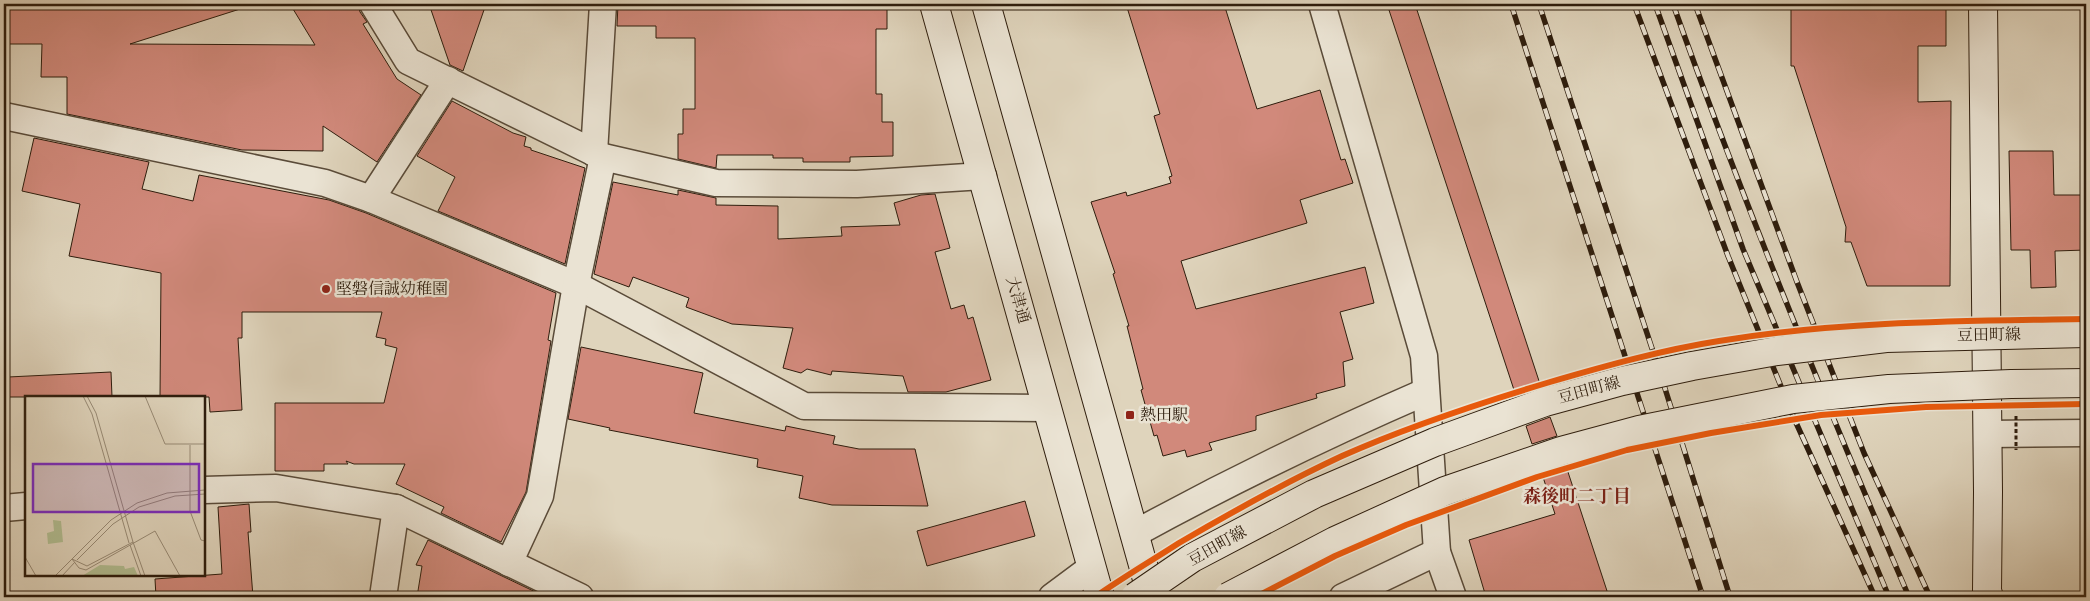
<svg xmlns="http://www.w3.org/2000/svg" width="2090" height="601" font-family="'Libre Bodoni','Noto Serif JP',serif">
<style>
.building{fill:#d1897b;stroke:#2e1d0d}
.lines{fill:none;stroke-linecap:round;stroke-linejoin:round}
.street-casing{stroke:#5a4b39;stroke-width:29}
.secondary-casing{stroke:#2e1d0d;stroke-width:30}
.street{stroke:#eae3d3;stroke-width:26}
.secondary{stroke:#eae3d3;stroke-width:28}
.rail-casing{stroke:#2e1d0d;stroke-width:5.5}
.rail{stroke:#eae3d3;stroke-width:4;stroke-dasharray:11;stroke-linecap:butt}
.secondary-bridge-casing{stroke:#2e1d0d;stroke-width:30;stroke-linecap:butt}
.path-bridge{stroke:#2e1d0d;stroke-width:3;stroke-dasharray:4 2.5;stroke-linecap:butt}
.secondary-bridge{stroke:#eae3d3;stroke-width:28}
.cycleway-casing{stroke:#eae3d3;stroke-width:9}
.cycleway{stroke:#e8590c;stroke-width:6}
.poi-dot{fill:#8f2418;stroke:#eae3d3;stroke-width:2}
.labels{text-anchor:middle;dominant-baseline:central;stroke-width:5;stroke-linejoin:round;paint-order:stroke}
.poi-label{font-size:16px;fill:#2e1d0d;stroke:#eae3d3;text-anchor:start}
.street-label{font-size:16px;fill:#2e1d0d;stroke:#eae3d3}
.neighbourhood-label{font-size:18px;font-weight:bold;fill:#7a1f14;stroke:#eae3d3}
.inset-road{fill:none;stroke:#988b76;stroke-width:1}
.view{fill:#7b2cbf;fill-opacity:0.15;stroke:#7b2cbf;stroke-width:2.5}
.inset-edge{fill:none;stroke:#2e1d0d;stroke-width:2.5}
</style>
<rect width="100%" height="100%" fill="#dfd4bc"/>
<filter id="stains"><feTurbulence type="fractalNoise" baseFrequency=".004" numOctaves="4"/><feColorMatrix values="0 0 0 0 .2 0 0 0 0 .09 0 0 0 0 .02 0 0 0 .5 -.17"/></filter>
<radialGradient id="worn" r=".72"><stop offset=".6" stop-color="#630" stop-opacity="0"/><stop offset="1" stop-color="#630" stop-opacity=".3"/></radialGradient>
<g class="building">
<polygon points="4,4 240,4 240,9 130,44 315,45 290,4 358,4 360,12 367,22 363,24 397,79 421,95 377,162 323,126 323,151 242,150 67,114 67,77 41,77 42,44 4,44"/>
<polygon points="429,4 486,4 463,71 450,65"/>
<polygon points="618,4 887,5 887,29 876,29 876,94 882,94 882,122 893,122 893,156 850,157 850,162 803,162 803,158 773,158 773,155 717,155 716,168 678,159 678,134 683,134 683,109 695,109 695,38 656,38 656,26 617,26"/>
<polygon points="1126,4 1224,4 1257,109 1320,90 1341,160 1345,159 1353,183 1300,200 1307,223 1181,261 1196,309 1365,267 1374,303 1340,312 1353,359 1343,362 1345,386 1316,394 1317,398 1256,416 1256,430 1209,443 1212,450 1187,457 1185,450 1163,456 1157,435 1154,436 1141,390 1143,389 1127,326 1129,326 1113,274 1115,273 1091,202 1126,192 1127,196 1171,183 1169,177 1172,176 1154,116 1160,114"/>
<polygon points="1387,4 1415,4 1541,387 1516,396"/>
<polygon points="1791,4 1946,4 1946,46 1918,46 1918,102 1951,101 1950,286 1867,286 1851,242 1845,242 1846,227 1794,66 1791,66"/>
<polygon points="452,101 513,133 526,137 524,146 531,148 531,150 585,168 565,264 438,211 455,177 417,156"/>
<polygon points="34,138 149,162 142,189 193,201 199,175 329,200 366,213 556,293 548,340 551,341 526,492 501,542 441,513 444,507 396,484 405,464 354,464 346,461 348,464 324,464 324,471 275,471 275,403 384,403 397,348 385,345 386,339 376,337 382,312 242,312 242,338 238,338 242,410 210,412 209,397 160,397 161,273 69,256 80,204 22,191"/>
<polygon points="2009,151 2053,151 2054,195 2086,195 2086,250 2055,251 2056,287 2031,288 2030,250 2011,250"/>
<polygon points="613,182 678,195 678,190 716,198 716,205 778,206 778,239 842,236 841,227 900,225 894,203 921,195 935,194 950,248 935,252 951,309 964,305 968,319 973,317 991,380 946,392 908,392 903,376 832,371 831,375 807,369 801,373 783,368 793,328 732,324 686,307 689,298 633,277 629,287 594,274"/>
<polygon points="581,347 703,373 694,413 785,431 786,426 835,436 833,444 859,449 915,449 928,506 832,505 799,498 803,476 757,467 758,459 609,430 610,428 568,419"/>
<polygon points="111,372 112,397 8,397 8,377"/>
<polygon points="1550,417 1557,436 1532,444 1526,426"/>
<polygon points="1566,466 1609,597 1486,597 1469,540 1555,514 1542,474"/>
<polygon points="1025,501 1035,536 927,566 917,531"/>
<polygon points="249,504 251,532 248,532 253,597 156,597 155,579 222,574 218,507"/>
<polygon points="428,540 502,576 546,597 417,597 422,566 416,565"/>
</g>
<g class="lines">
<g class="street-casing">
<g id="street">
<polyline points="373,4 408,61 603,157 716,183 857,184 983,176"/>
<polyline points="1322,4 1424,356 1437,552 1453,597"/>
<polyline points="4,116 325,183 371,199 576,285 804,406 1047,408"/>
<polyline points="594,153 603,4"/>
<polyline points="371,199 448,80"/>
<polyline points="1988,434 2086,433"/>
<polyline points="204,490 276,488 396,508 580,597"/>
<polyline points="4,508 26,506"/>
<path d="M1134,534C1229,482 1326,435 1425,392"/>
<polyline points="509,563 540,496 576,285 603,157"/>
<polyline points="383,597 396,508"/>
<polyline points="1052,597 1091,568"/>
<polyline points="1343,597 1437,552"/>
</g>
</g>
<g class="secondary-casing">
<g id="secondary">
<polyline points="934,4 1100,597"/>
<polyline points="986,4 1152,597"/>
<polyline points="1983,4 1988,492 1987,591 1989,597"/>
</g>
</g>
<use href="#street" class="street"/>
<use href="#secondary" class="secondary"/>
<g class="rail-casing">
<g id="rail">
<polyline points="1511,4 1703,597"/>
<polyline points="1539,4 1663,382 1730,597"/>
<polyline points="1634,4 1728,256 1793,416 1875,597"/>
<polyline points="1655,4 1743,249 1889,597"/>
<path d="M1673,4C1744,204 1825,402 1909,597"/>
<polyline points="1695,4 1797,282 1864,453 1930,597"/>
</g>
</g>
<use href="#rail" class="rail"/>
<g class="secondary-bridge-casing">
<g id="secondary-bridge">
<polyline points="1135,597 1192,558 1314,494 1435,442 1545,402 1622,381 1692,366 1777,351 1886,338 2086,333"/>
<polyline points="1228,597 1335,541 1445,491 1561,451 1639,430 1793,399 1889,389 2011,384 2086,383"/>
</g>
</g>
<polyline class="path-bridge" points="2016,416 2016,450"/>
<use href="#secondary-bridge" class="secondary-bridge"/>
<g class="cycleway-casing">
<g id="cycleway">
<path d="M1095,597C1122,578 1151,561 1179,543C1232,512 1286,482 1342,456C1409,426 1480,403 1550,382C1605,366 1662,350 1719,341C1840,321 1963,321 2086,319"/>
<polyline points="1256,597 1335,556 1406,525 1537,477 1627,450 1711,433 1821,415 1926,407 2086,404"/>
</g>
</g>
<use href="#cycleway" class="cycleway"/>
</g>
<g class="poi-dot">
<circle cx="326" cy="289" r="5"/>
<rect x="1125" y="410" width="10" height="10" rx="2.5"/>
</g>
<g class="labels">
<g class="poi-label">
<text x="336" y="289">堅磐信誠幼稚園</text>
<text x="1140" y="415">熱田駅</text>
</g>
<g class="street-label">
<text transform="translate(1018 300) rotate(74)">大津通</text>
<text transform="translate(1989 335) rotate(-1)">豆田町線</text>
<text transform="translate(1589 390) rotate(-15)">豆田町線</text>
<text transform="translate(1217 546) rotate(-29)">豆田町線</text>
</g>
<g class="neighbourhood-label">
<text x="1577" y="496">森後町二丁目</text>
</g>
</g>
<g transform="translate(25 396)">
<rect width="180" height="180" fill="#dfd4bc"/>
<path d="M28,124L36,125L38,146L23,148L22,137L29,135ZM75,169L99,170L100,173L109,171L113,180H57Z" fill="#b1bd91"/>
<path class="inset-road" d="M58,0L67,18L104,147M62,0L71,17L108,146M120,0L140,48H180M165,49V115L176,144L180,145M130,135L155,180M108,146L120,180M105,149L116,180M0,161L11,180M47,163L86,124L112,107L142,97L180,94M47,163L54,172L61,174L130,135M47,163L62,170L108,146M52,164L88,128L114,111L150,100L180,98M30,180L47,163M37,180L50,166"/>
<path class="view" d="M8,68H174V116H8Z"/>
<rect width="180" height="180" class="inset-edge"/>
</g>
<rect width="2090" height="601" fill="none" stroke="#dfd4bc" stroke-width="20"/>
<rect x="5" y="5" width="2080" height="591" fill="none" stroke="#2e1d0d" stroke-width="2.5"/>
<rect x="10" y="10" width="2070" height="581" fill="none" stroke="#2e1d0d"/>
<rect width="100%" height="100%" filter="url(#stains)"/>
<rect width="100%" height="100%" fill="url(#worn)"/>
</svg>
